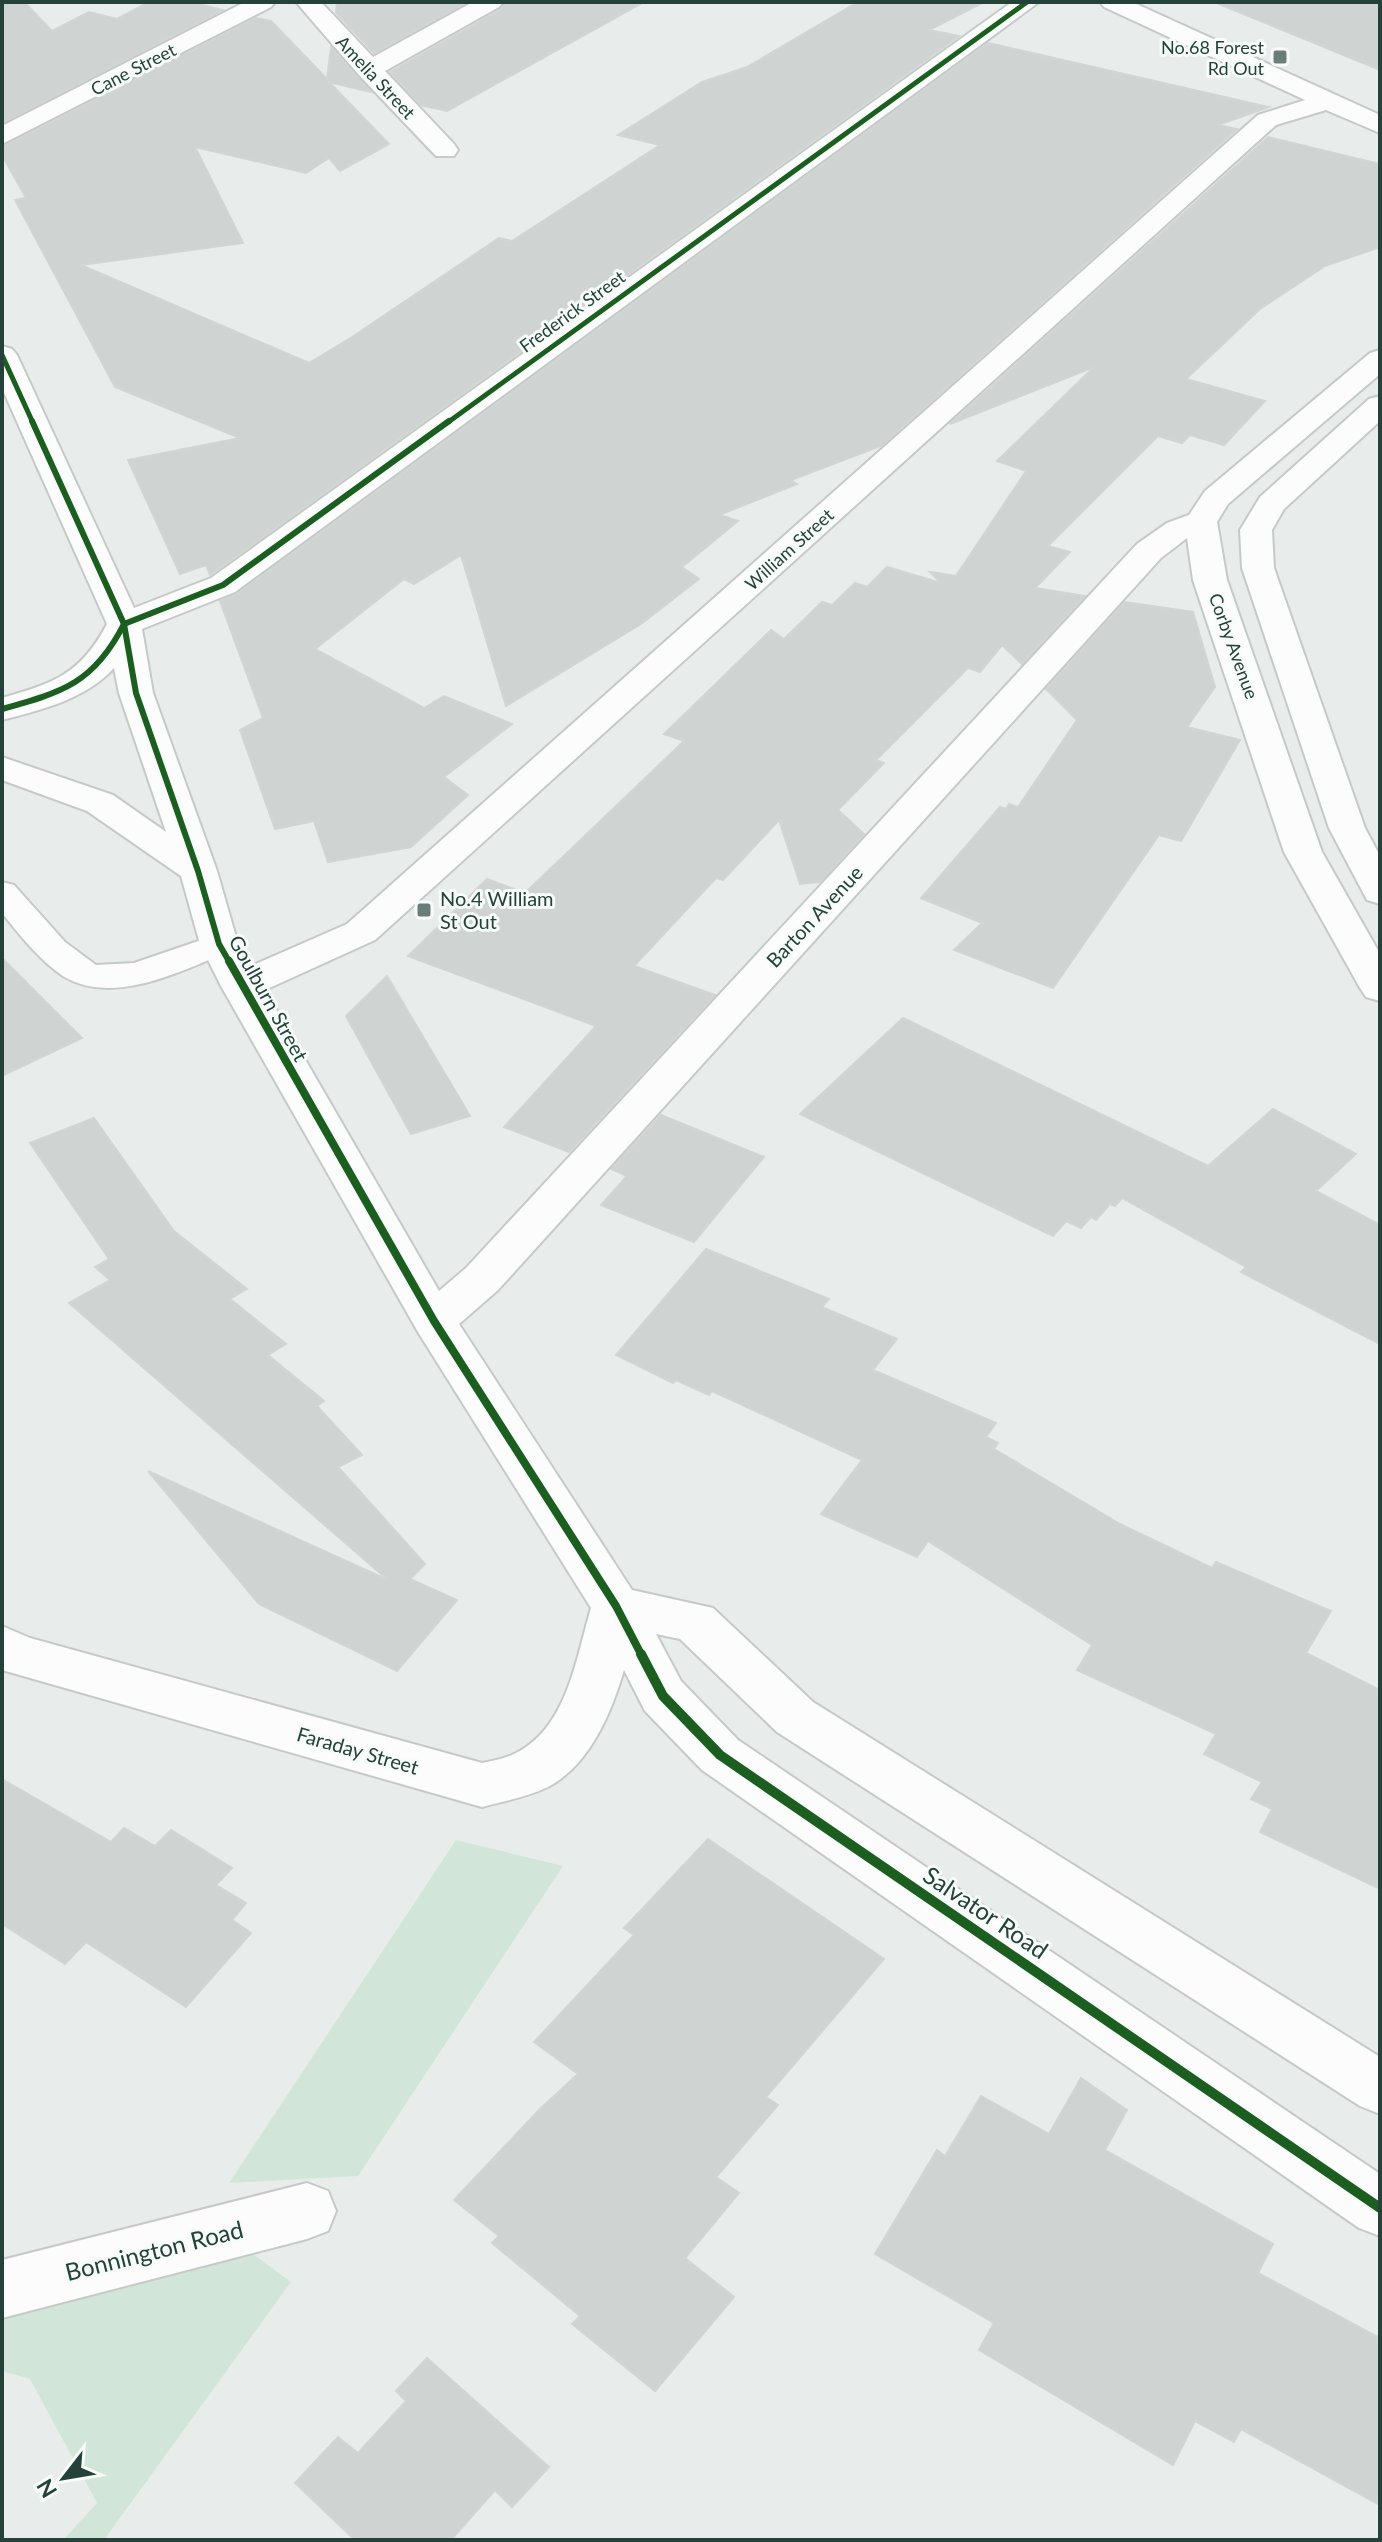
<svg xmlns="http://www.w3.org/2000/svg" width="1382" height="2542" font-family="Lato,sans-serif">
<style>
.green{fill:#d1e6d8}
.building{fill:#cfd4d2;stroke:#d1d6d4;stroke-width:2}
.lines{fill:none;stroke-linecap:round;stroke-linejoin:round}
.lane-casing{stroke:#c5cac8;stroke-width:4}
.street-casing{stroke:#c5cac8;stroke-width:4}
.lane{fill:#fcfcfc;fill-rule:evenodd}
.street{fill:#fcfcfc;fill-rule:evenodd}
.cycleway-far3-casing{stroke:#f7fbf9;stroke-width:8}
.cycleway-far2-casing{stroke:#f7fbf9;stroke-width:10}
.cycleway-far1-casing{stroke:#f7fbf9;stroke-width:13}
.cycleway-casing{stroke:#f7fbf9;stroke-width:15}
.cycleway-far3{stroke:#1b5e20;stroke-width:5}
.cycleway-far2{stroke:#1b5e20;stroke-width:6}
.cycleway-far1{stroke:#1b5e20;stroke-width:8}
.cycleway{stroke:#1b5e20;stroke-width:10}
.poi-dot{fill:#697e78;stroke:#f7fbf9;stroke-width:3}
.labels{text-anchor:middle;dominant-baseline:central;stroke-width:6;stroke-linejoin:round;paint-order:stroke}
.far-poi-label{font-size:18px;fill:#24423a;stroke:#f7fbf9;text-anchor:end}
.far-street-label{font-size:18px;fill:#24423a;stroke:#f7fbf9}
.poi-label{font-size:20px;fill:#24423a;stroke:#f7fbf9;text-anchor:start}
.street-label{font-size:20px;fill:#24423a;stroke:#f7fbf9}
.near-street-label{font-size:24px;fill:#24423a;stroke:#f7fbf9}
</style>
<rect width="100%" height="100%" fill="#e8edeb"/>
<g class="green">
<polygon points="456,1840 563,1866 358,2176 229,2183"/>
<polygon points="249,2251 291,2282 104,2540 63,2540 97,2503 30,2379 2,2371 2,2313"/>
</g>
<g class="building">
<polygon points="2,2 24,2 52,31 89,12 117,19 149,2 190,2 223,10 2,123"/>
<polygon points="337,2 467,2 374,53 336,13"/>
<polygon points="506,2 644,2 447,111 421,105 390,72 500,10"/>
<polygon points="858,2 984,2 929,30 959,36 210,575 206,565 180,574 128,460 240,438 115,387 15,200 26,198 2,155 2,147 256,18 271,21 327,79 331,47 371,92 329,82 389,144 340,171 329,158 306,173 195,147 243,243 81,265 309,363 352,337 499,238 512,241 660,145 618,135 702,82 747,67"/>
<polygon points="1219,2 1380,2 1380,70 1219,4"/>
<polygon points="988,43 1269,107 1218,125 1237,129 881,446 791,480 797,484 719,515 738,521 682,567 699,579 641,624 506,706 461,555 414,584 404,579 315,649 424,708 444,696 512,724 444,777 468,795 411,847 328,862 314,821 275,829 240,730 263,718 220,601 237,594"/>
<polygon points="1268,137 1380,164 1380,247 1325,266 1260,309 1186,379 1265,401 1224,445 1190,435 1182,443 1158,436 1048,546 1070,552 1035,588 1085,596 1022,664 1002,645 980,672 968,668 876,760 884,763 838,810 864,834 820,882 800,884 779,820 723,880 716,878 634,966 715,995 569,1152 504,1127 596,1026 408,956 487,879 525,893 684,741 664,734 771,630 784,639 822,602 832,605 855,583 867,587 887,567 941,583 930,572 956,576 1026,471 997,461 1094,367 950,424"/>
<polygon points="1125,602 1193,612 1215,687 1187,727 1240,740 1181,841 1159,835 1053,988 954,950 982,923 921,898 1000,807 1006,809 1009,804 1018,807 1077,720 1046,689"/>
<polygon points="2,958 82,1038 2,1076"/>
<polygon points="387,976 470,1116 411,1134 346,1016"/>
<polygon points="903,1018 1208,1166 1273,1109 1356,1154 1316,1191 1380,1225 1380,1344 1241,1272 1246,1267 1122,1198 1115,1206 1110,1204 1096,1220 1091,1217 1081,1228 1066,1221 1053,1236 800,1114"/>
<polygon points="661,1115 764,1157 694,1242 601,1205 627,1176 611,1169"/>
<polygon points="94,1118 174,1231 247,1289 230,1299 286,1344 268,1355 324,1401 317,1406 362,1455 338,1467 425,1564 410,1579 457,1600 397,1671 259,1604 148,1471 388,1580 69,1303 110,1280 95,1267 109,1259 30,1143"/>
<polygon points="706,1249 829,1299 822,1307 897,1339 873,1370 996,1423 986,1437 998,1443 994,1449 1120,1524 1212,1568 1216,1562 1331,1611 1306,1653 1380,1690 1380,1889 1260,1832 1272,1809 1251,1799 1262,1782 1204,1754 1216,1734 1077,1670 1092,1645 928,1541 917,1557 821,1514 862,1460 712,1391 709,1395 676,1380 673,1383 616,1355"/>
<polygon points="2,1779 111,1842 124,1828 155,1846 171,1830 232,1868 216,1885 246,1903 232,1920 251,1933 186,2007 86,1942 65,1964 2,1924"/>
<polygon points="708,1839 884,1959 766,2097 778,2105 716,2177 739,2193 685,2258 734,2297 655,2391 572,2324 580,2316 492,2243 499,2236 454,2200 540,2109 578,2074 534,2042 634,1935 624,1928"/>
<polygon points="1081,2078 1127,2110 1105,2150 1273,2244 1258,2273 1380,2338 1380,2505 1241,2429 1234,2442 1195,2421 1173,2465 979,2350 994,2323 875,2254 937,2150 945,2156 981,2096 1049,2134"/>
<polygon points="427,2358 549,2467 512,2507 495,2490 451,2540 355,2540 295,2483 338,2437 358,2453 406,2401 396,2391"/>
</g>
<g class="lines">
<g class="lane-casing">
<path id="lane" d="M2,882L14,885L65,942L96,965L134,963L219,934L231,937L236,944L231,951C182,970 114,1007 63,976C39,960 20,935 2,913Z"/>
</g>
<g class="street-casing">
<g id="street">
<polygon points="245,2 275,2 271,7 2,144 2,126"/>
<polygon points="296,2 321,2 373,57 473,2 503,2 499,7 385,71 454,144 458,150 454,156 436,156 359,75"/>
<path d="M1012,2H1039L235,592L142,629L153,693L217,871L238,944L251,966L347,924L1258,115L1305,100L1104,7L1100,2H1132L1380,115V133L1326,110L1276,125L375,940L265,990L439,1291L466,1268L1137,544L1167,523L1189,515L1205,491L1370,353L1380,350V374L1228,504L1217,522L1227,580L1322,852L1380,954V1001L1366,997L1360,988L1284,852L1193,580L1187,538L1161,558L498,1290L459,1324L632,1590L713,1608L813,1702L1380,2057V2114L1360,2106L777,1732L680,1639L656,1634L681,1681L738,1740L1380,2174V2236L1359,2228L702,1770L645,1711L624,1670C611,1713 590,1765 548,1787C527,1797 504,1801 482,1807L2,1670V1626L30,1638L482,1763C492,1761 503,1759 512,1755C567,1731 576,1658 591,1608L418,1332L221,986L200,944L181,876L87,811L2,780V757L113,795L166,832L119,693L114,668C86,699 41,710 2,720V698C54,683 81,674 107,624L2,388V346L12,349L17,355L134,608L211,578Z"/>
<polygon points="1380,396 1380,421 1284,509 1272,530 1274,568 1365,828 1380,856 1380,904 1367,900 1329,828 1242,568 1240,530 1260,497 1369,399"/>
<polygon points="307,2183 328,2191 336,2211 328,2231 307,2239 2,2318 2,2260"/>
</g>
</g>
<use href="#lane" class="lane"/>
<use href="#street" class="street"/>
<g class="cycleway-far3-casing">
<g id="cycleway-far3">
<polyline points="2,355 33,423"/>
<polyline points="447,423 1027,2"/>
</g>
</g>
<g class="cycleway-far2-casing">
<g id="cycleway-far2">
<polyline points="32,421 124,624 136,693 198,871 219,944 230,963"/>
<polyline points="124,624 223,585 449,421"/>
<path d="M2,709C63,692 94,683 124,624"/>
</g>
</g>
<g class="cycleway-far1-casing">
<polyline id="cycleway-far1" points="229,961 434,1321 616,1606 642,1656"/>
</g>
<g class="cycleway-casing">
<polyline id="cycleway" points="641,1654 663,1696 720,1755 1380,2208"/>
</g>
<use href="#cycleway-far3" class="cycleway-far3"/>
<use href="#cycleway-far2" class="cycleway-far2"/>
<use href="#cycleway-far1" class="cycleway-far1"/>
<use href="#cycleway" class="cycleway"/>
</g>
<g class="poi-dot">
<rect x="1272" y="49" width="16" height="16" rx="4"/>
<rect x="416" y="902" width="16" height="16" rx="4"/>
</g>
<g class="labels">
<g class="far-poi-label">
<text x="1264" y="47">No.68 Forest<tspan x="1264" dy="21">Rd Out</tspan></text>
</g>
<g class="far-street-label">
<text transform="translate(133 69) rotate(-27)">Cane Street</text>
<text transform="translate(376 77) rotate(47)">Amelia Street</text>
<text transform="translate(572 311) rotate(-36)">Frederick Street</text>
<text transform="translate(789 549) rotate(-42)">William Street</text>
<text transform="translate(1234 646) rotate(70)">Corby Avenue</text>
</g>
<g class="poi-label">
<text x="440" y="898">No.4 William<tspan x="440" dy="23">St Out</tspan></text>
</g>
<g class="street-label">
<text transform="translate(814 916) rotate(-47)">Barton Avenue</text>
<text transform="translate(269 998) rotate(61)">Goulburn Street</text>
<text transform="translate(358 1750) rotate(16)">Faraday Street</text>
</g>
<g class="near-street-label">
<text transform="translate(986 1912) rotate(34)">Salvator Road</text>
<text transform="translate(154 2250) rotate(-14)">Bonnington Road</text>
</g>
</g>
<rect width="1382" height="2542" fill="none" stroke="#24423a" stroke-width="8"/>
<g transform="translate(64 2478) rotate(239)" stroke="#f7fbf9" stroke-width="6" paint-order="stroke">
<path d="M0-6L14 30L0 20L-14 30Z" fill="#24423a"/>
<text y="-12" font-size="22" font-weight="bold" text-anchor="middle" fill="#24423a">N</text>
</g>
</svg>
